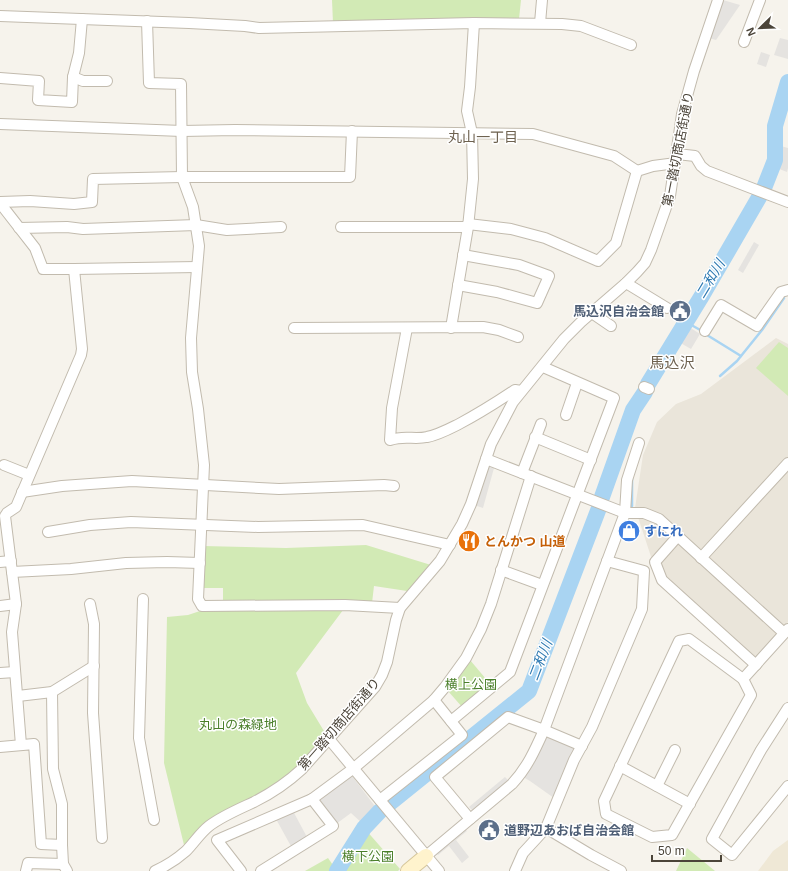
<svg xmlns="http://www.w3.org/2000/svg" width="788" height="871" font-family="Helvetica,'Noto Sans JP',sans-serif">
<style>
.residential{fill:#eae5da}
.education{fill:#efe8d6}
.green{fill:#d2eab5}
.parking{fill:#e5e3e0}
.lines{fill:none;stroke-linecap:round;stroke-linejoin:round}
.stream{stroke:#a9d4f2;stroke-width:2.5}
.river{stroke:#a9d4f2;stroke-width:16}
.street-casing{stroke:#c2bbae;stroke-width:12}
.secondary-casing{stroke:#d6c79b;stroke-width:16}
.street{stroke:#fff;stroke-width:10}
.secondary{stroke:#fff3cd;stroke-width:14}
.labels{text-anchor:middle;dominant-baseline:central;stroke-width:3;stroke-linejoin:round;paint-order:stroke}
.street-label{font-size:13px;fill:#4b4439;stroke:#fff}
.service-label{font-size:13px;font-weight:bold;fill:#4e5e75;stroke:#fff;text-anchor:end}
.shop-label{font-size:13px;font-weight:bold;fill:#366cbe;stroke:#fff;text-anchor:start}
.food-label{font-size:13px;font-weight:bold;fill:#c56008;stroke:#fff;text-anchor:start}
.park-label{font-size:13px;fill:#4a7f2a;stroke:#fff}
.neighbourhood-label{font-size:14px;fill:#6e6250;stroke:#fff}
.water-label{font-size:14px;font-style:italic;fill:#2e7ab2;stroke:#fff}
.quarter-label{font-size:15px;fill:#6e6250;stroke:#fff}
</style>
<rect width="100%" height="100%" fill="#f6f3ec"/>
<polygon class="residential" points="776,338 788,344 788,622 750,664 659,581 635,508 643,455 657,422 676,404 701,394"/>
<polygon class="education" points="788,840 788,871 758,871 773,851"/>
<g class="green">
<polygon points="332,0 521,0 519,19 333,23"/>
<polygon points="779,342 788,348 788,396 756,368"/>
<polygon points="366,545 431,565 407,591 374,586 372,603 349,602 296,673 307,703 327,736 301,766 284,780 195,833 184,845 164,763 167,617 188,615 200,611 223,610 223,588 202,588 203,546 286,548"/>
<polygon points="470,660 491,685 463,708 448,691"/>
<polygon points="365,829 400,869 398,871 341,871"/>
<polygon points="687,848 715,871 676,871"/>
<polygon points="328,858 335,868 334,871 305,871"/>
</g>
<g class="parking">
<polygon points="723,0 740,5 716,40 709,38"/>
<polygon points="780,38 788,40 788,59 774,55"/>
<polygon points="761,52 770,55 766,67 757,64"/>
<polygon points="777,145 788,148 788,168 787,172 774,167 777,158"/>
<polygon points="754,242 759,245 743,273 738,270"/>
<polygon points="686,325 700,334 691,349 677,341"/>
<polygon points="489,466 494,468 483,508 474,505"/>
<polygon points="550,737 579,749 554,798 530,781 523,777 545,739"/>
<polygon points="352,776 377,809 362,823 351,813 336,824 319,804 321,798"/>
<polygon points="505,777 509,781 473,811 469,807"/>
<polygon points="293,811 308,839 292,848 276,819"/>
<polygon points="464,828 467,831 456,840 469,857 462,863 449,846 438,855 435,852"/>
</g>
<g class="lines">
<g class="stream">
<polyline points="686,322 702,331"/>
<polyline points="707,335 741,356 762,330 784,298"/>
<polyline points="720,376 737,361 741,356"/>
<polyline points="632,506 632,476"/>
</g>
<g class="river">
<polyline points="764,188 775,160 775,126 788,82"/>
<polyline points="648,384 703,294 761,194"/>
<polyline points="602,497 633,410 645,392"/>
<polyline points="390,803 529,691 599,508"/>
<polyline points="337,871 364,828 380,811"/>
</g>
<g class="street-casing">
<g id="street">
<polyline points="0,16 189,23 245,26 259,28 474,23 562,24 581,26 631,45"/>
<polyline points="147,21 149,83 181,84 182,177 193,207 199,246 191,338 192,372 198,409 204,465 198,599 202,606 345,605 400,608"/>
<polyline points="540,23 542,0"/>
<polyline points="744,42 760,0"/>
<polyline points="73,77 83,81 107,81"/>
<polyline points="0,78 39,81 38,100 72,102 73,77 79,53 82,19"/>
<polyline points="0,124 182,131 235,130 533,134 614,156 637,171"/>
<polyline points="677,154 695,156 701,166 707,171 788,202"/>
<polyline points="0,202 30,201 74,204 92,202 93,179 182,177 350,177 352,131"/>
<polyline points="0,203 35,248 43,269 74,269 82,349 81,355 16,507 7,513 5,516 16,604 12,632 21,745"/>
<polyline points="468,224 511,229 545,238 598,261 616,243 637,171 653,166 676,163"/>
<polyline points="341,227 468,227"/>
<polyline points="19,228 67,227 83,229 196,225 227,230 281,227"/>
<polyline points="74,269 197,267"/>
<polyline points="626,283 667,308"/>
<polyline points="458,285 497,292 537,303 549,276 519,265 463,255"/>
<polyline points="592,313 611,326"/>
<polyline points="294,328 483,327 499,330 518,337"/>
<path d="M407,328L392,408L390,440C405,435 414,440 427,437C438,435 449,429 459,424C478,414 497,402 515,390L521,391"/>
<polyline points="451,328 468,227 473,179 472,133 467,111 470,87 474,23"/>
<polyline points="705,331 721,305 757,326 781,292 788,290"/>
<polyline points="644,387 649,389"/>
<polyline points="566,415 577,383"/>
<polyline points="535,437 591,460"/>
<polyline points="486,459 625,513 644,513 659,519 784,633"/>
<polyline points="4,465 29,475"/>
<polyline points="522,473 541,424"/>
<polyline points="22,492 62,486 132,481 279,489 384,485 394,486"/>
<polyline points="48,532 90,525 131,522 258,527 363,525 450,545"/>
<polyline points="678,536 655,562 662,580 756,665"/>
<polyline points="701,558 788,463"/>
<polyline points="0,562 11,561"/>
<polyline points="501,570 542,585"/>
<polyline points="12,572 71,569 126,563 167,562 200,563"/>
<polyline points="143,599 139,738 154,820"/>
<polyline points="90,604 94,624 93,713 102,838"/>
<polyline points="0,606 16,604"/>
<polygon points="689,639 743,679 751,695 672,835 652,837 606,814 604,801 679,641"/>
<polyline points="0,673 15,672"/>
<polyline points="743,679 788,629"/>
<polyline points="52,692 53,769 62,804 62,845 63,864 67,871"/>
<polyline points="18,696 52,692 94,666"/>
<polyline points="788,708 761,750 712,839 732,855 788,786"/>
<polyline points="451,721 510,672 614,398 543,367"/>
<polyline points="329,739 439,871"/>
<polyline points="0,747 34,744 41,844 62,845"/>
<polyline points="620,766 690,804"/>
<polyline points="657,786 675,750"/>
<polyline points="380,800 462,735 434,700"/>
<polyline points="470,819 435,777 508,717 544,730 582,746"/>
<polyline points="546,828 591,855 621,871"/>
<path d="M426,856L512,784C527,768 535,750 544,730L625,513L627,480L639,443"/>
<polyline points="26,871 28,863 63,864"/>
<path d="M155,871C166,866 177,859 186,851C194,843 200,833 209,826C222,816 239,809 254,802C272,793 288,782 302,769L375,687L382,675L387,662L396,620L400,608L440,561L462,524L471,504L491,444L513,402L564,339L581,322L626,283L637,272L645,263L651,250L670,196L682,114L694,71L718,0"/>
<polyline points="241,871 217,840 312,799 354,768 434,700 445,687 466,658 481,629 491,604 531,476"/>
<polyline points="261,871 333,826 312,799"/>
<polyline points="515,871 523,853 546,828 574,760 592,727 642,609 644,571 607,561"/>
</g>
</g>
<g class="secondary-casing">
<polyline id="secondary" points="408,871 426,856"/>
</g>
<use href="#street" class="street"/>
<use href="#secondary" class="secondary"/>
</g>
<defs>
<g id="civic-disc" transform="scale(1.15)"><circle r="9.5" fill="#5c6f8a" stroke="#fff"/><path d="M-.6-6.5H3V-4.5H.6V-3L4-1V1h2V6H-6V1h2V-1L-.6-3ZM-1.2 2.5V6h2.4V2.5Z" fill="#fff"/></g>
<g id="shop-disc" transform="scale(1.15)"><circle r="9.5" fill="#3f7fe0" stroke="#fff"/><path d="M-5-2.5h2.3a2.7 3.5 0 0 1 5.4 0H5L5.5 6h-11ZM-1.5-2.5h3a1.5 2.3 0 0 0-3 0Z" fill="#fff"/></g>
<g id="restaurant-disc" transform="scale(1.15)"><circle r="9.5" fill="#e8710a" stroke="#fff"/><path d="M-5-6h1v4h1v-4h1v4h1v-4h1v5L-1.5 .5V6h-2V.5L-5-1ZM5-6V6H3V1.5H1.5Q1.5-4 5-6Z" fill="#fff"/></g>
</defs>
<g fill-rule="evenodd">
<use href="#civic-disc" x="680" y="311"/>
<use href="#shop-disc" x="629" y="531"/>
<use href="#restaurant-disc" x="469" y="541"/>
<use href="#civic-disc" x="489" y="830"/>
</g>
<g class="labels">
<g class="street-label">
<text transform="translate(678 149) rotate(-79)">第一踏切商店街通り</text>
<text transform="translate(339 724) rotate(-49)">第一踏切商店街通り</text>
</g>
<g class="service-label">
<text x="664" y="311">馬込沢自治会館</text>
<text x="504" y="830" text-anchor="start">道野辺あおば自治会館</text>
</g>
<g class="shop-label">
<text x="644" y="531">すにれ</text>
</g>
<g class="food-label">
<text x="484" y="541">とんかつ 山道</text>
</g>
<g class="park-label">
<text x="471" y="684">横上公園</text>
<text x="238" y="724">丸山の森緑地</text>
<text x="368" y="856">横下公園</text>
</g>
<g class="neighbourhood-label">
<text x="483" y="137">丸山一丁目</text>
</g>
<g class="water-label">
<text transform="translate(710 279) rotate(-59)">二和川</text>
<text transform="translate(540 660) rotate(-69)">二和川</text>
</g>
<g class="quarter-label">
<text x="672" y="362">馬込沢</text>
</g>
</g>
<g transform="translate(760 28) rotate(247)" stroke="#ffffff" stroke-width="3" paint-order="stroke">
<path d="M0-3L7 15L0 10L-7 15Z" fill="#4b4439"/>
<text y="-6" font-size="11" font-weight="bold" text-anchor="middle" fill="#4b4439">N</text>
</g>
<path d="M652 855v6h69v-6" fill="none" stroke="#4b4439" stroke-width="2"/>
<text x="658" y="855" font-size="12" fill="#4b4439" stroke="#ffffff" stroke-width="3" paint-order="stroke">50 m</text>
</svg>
